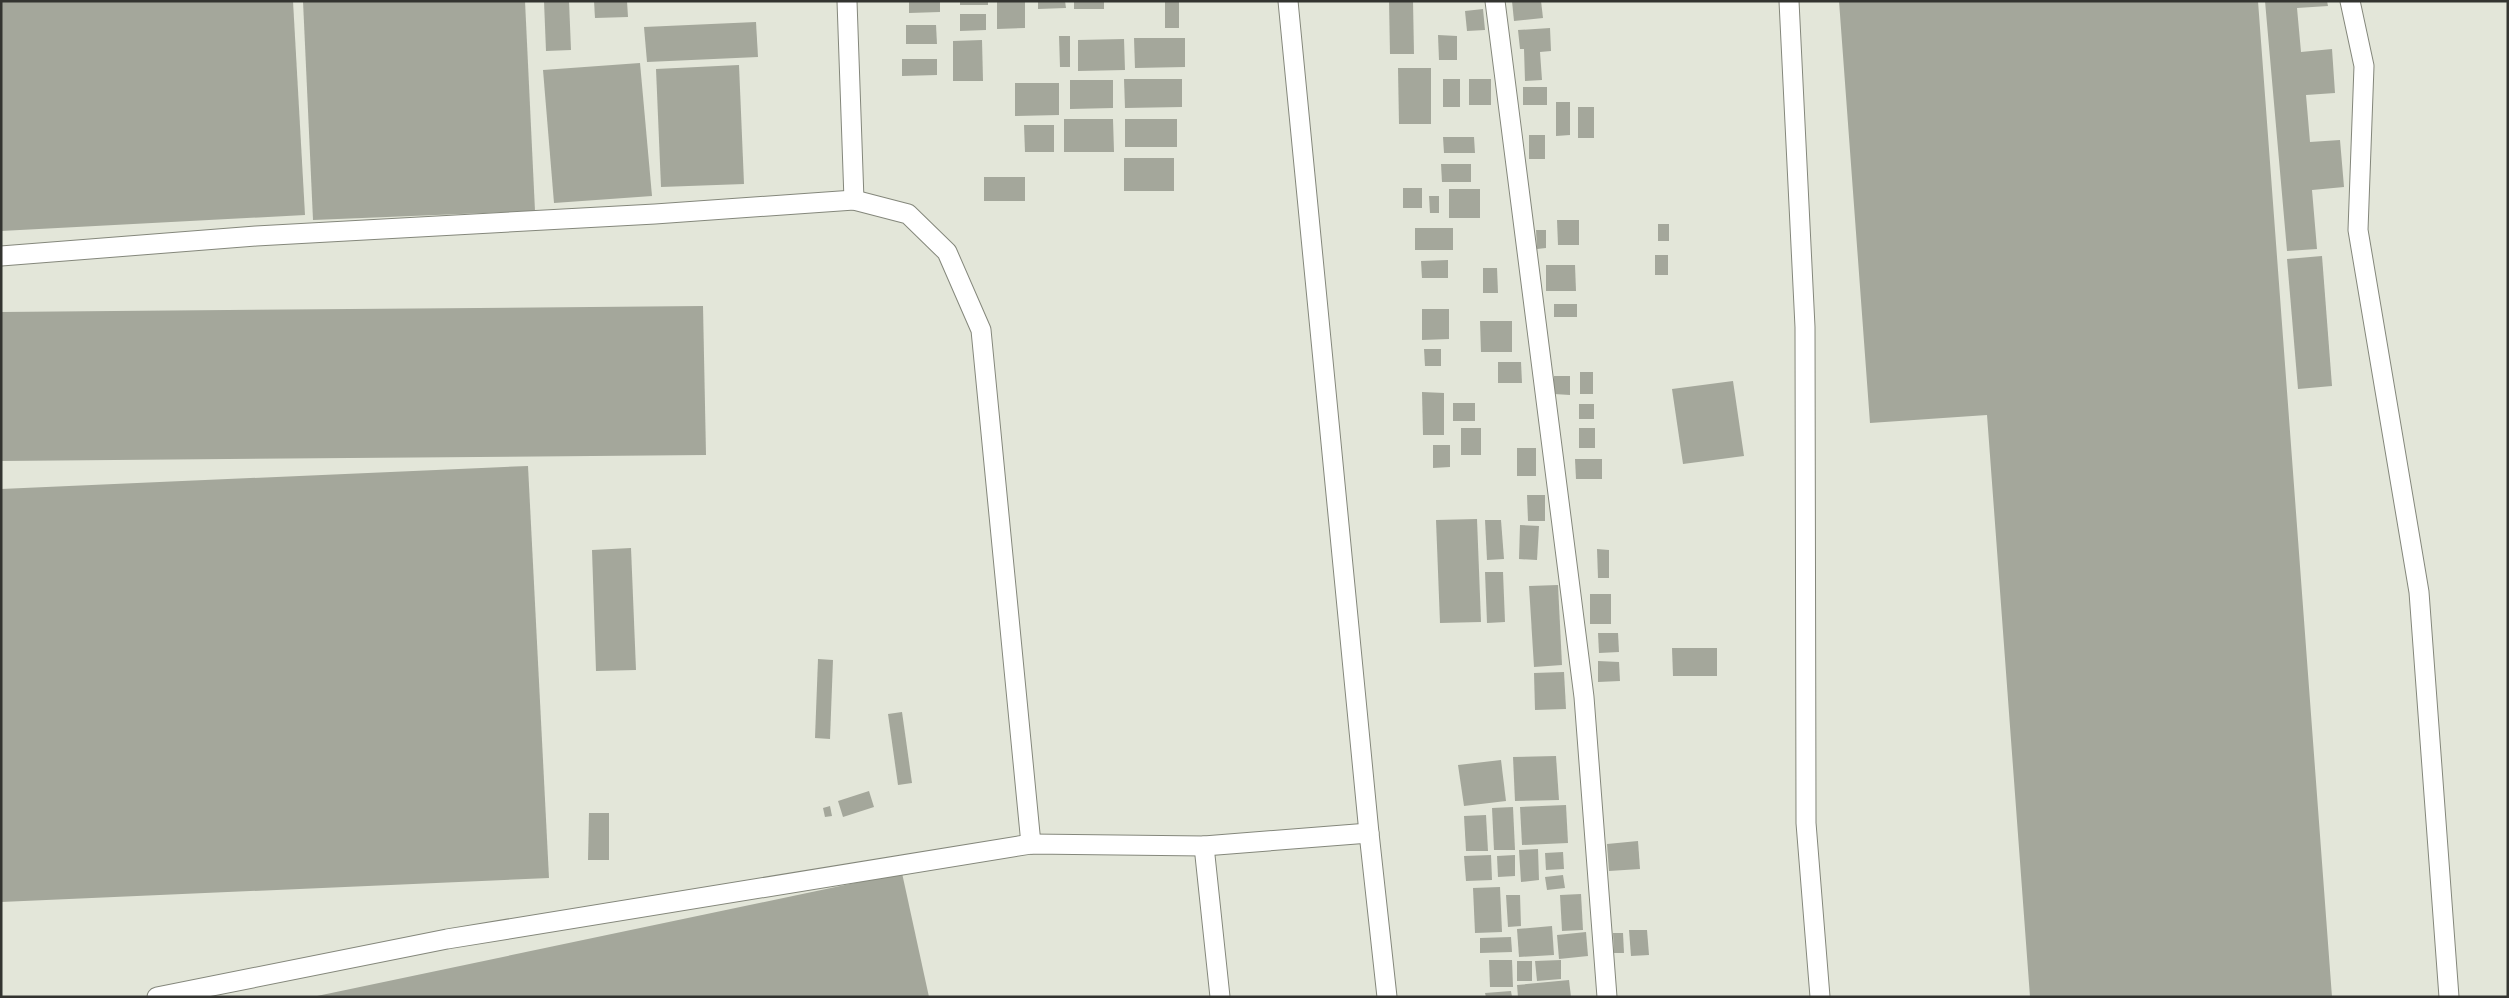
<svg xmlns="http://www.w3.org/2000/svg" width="2509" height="998" font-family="Jost,sans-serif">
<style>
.building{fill:#a4a79b}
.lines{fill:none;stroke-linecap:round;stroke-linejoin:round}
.lane-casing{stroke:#84877b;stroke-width:21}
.lane{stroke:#fff;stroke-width:19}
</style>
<rect width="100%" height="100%" fill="#e3e6d9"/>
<g class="building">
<polygon points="1,1 293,1 305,215 1,231"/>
<polygon points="303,1 525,1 535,211 313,220"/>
<polygon points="544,1 569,1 571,50 546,51"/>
<polygon points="594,1 627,1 628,17 595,18"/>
<polygon points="909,1 940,1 940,12 909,13"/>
<rect x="960" y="1" width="28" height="4"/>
<polygon points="997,1 1025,1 1025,28 997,29"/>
<polygon points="1038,1 1065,1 1066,8 1038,9"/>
<rect x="1074" y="1" width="30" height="8"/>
<rect x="1165" y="1" width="14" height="27"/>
<polygon points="1389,1 1413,1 1414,54 1390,54"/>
<polygon points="1512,1 1541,1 1543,18 1514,21"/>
<polygon points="1839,1 2258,1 2332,997 2030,997 1987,415 1870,423"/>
<polygon points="2265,1 2327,1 2328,6 2297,8 2301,52 2332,49 2335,93 2306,95 2310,142 2340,140 2344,187 2312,190 2317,249 2287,251"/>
<polygon points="1483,9 1485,30 1467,31 1465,11"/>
<polygon points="960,14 986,14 986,30 960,31"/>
<polygon points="756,22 758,57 647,62 644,27"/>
<polygon points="906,25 936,25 937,44 906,44"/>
<polygon points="1550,28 1551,51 1540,52 1542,80 1525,81 1524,49 1520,49 1518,30"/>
<polygon points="1438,35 1457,36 1457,60 1439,60"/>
<polygon points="1059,36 1070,36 1070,67 1060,67"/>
<polygon points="1134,38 1185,38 1185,67 1135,68"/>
<polygon points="1124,39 1125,70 1078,71 1078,40"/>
<polygon points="982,40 983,81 953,81 953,41"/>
<polygon points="902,59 937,59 937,75 902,76"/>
<polygon points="640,63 652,196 554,203 543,70"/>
<polygon points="739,65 744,184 661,187 656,69"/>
<polygon points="1398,68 1431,68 1431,124 1399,124"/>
<polygon points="1124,79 1182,79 1182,107 1125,108"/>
<rect x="1443" y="79" width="17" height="28"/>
<rect x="1469" y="79" width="22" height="26"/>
<polygon points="1070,80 1113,80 1113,108 1070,109"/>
<polygon points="1015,83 1059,83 1059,115 1015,116"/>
<rect x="1523" y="87" width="24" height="18"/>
<polygon points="1556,102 1570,102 1570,135 1556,136"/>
<rect x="1578" y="107" width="16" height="31"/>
<polygon points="1064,119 1113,119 1114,152 1064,152"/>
<rect x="1125" y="119" width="52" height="28"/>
<polygon points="1024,125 1054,125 1054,152 1025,152"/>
<rect x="1529" y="135" width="16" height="24"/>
<polygon points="1443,137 1474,137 1475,153 1444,153"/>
<rect x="1124" y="158" width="50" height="33"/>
<polygon points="1441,164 1471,164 1471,182 1442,182"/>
<rect x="984" y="177" width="41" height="24"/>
<rect x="1403" y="188" width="19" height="20"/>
<rect x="1449" y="189" width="31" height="29"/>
<polygon points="1429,196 1439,196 1439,213 1430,213"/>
<polygon points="1557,220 1579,220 1579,245 1558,245"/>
<rect x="1658" y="224" width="11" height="17"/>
<rect x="1415" y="228" width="38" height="22"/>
<polygon points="1536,230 1546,230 1546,248 1537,249"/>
<rect x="1655" y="255" width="13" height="20"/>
<polygon points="2322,256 2332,386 2298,389 2287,259"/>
<polygon points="1448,260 1448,278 1422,278 1421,261"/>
<polygon points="1546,265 1575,265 1576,291 1546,291"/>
<polygon points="1483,268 1497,268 1498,293 1483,293"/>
<rect x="1554" y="304" width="23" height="13"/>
<polygon points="703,306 706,455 1,461 1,312"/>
<polygon points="1422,309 1449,309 1449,339 1422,340"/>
<polygon points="1480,321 1512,321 1512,352 1481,352"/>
<polygon points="1424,349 1441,349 1441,366 1425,366"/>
<polygon points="1498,362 1521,362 1522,383 1498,383"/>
<rect x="1580" y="372" width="13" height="22"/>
<polygon points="1554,376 1570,376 1570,395 1554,394"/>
<polygon points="1733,381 1744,456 1683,464 1672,389"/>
<polygon points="1422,392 1444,393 1444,435 1423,435"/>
<rect x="1453" y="403" width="22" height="18"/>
<rect x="1579" y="404" width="15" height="15"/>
<rect x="1461" y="428" width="20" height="27"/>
<rect x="1579" y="428" width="16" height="20"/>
<polygon points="1433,445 1450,445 1450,467 1433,468"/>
<rect x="1517" y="448" width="19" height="28"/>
<polygon points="1575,459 1602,459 1602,479 1576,479"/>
<polygon points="528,466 549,878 1,902 1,489"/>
<polygon points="1527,495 1545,495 1545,521 1528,521"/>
<polygon points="1477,519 1481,622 1440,623 1436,520"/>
<polygon points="1485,520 1501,520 1504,559 1487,560"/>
<polygon points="1520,525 1539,526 1537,560 1519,559"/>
<polygon points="631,548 636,670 596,671 592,550"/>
<polygon points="1597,549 1609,550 1609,578 1598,578"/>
<polygon points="1485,572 1503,572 1505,622 1487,623"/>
<polygon points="1558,585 1562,665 1534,667 1529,586"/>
<rect x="1590" y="594" width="21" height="30"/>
<polygon points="1598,633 1618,633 1619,652 1599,653"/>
<polygon points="1672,648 1717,648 1717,676 1673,676"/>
<polygon points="818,659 833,660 830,739 815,738"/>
<polygon points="1598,661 1619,662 1620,681 1598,682"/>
<polygon points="1564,672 1566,709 1535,710 1534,673"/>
<polygon points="902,712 912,783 898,785 888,714"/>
<polygon points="1556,756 1559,800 1515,801 1513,757"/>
<polygon points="1501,760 1506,801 1464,806 1458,765"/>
<polygon points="869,791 874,807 843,817 838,801"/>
<polygon points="1566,805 1568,843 1522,845 1520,807"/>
<polygon points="830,806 832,816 825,817 823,808"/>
<polygon points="1513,807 1515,850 1494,850 1492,808"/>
<polygon points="589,813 609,813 609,860 588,860"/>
<polygon points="1486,815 1488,851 1466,851 1464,816"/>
<polygon points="1638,841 1640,869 1609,871 1607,844"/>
<polygon points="1538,849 1539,880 1521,882 1519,850"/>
<polygon points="1563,852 1564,869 1546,870 1545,853"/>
<polygon points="1491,855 1492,880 1466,881 1464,856"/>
<polygon points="1515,855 1515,876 1498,877 1497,856"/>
<polygon points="902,873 929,997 317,997 317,996"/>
<polygon points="1563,875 1565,888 1547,890 1545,877"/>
<polygon points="1500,887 1502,932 1475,933 1473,888"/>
<polygon points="1581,894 1583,930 1562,931 1560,895"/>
<polygon points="1506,895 1520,895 1521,926 1508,927"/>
<polygon points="1552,926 1554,955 1519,957 1517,929"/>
<polygon points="1629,930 1647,930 1649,955 1631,956"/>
<polygon points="1586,932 1588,956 1559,959 1557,935"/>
<polygon points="1613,933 1623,933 1624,953 1614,953"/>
<polygon points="1511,937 1512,952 1480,953 1480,938"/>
<polygon points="1489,960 1512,960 1513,987 1490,987"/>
<polygon points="1561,960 1561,979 1537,981 1535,961"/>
<rect x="1517" y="961" width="15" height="20"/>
<polygon points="1569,980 1571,997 1518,997 1517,985"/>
<polygon points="1511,991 1512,997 1486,997 1485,993"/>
</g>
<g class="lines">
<g class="lane-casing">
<g id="lane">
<polyline points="847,1 854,200"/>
<polyline points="1288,1 1369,833 1387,997"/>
<polyline points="1495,1 1584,697 1607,997"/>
<polyline points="1789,1 1805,327 1806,823 1820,997"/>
<polyline points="2350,1 2364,66 2358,230 2419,592 2449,997"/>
<polyline points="1,256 256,236 655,214 854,200 908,214 947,252 981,330 1031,844"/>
<polyline points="1204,846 1220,997"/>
<polyline points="157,997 447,939 1031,844 1204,846 1369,833"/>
</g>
</g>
<use href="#lane" class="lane"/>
</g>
<rect width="2509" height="998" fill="none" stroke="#333430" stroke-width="5"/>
</svg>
